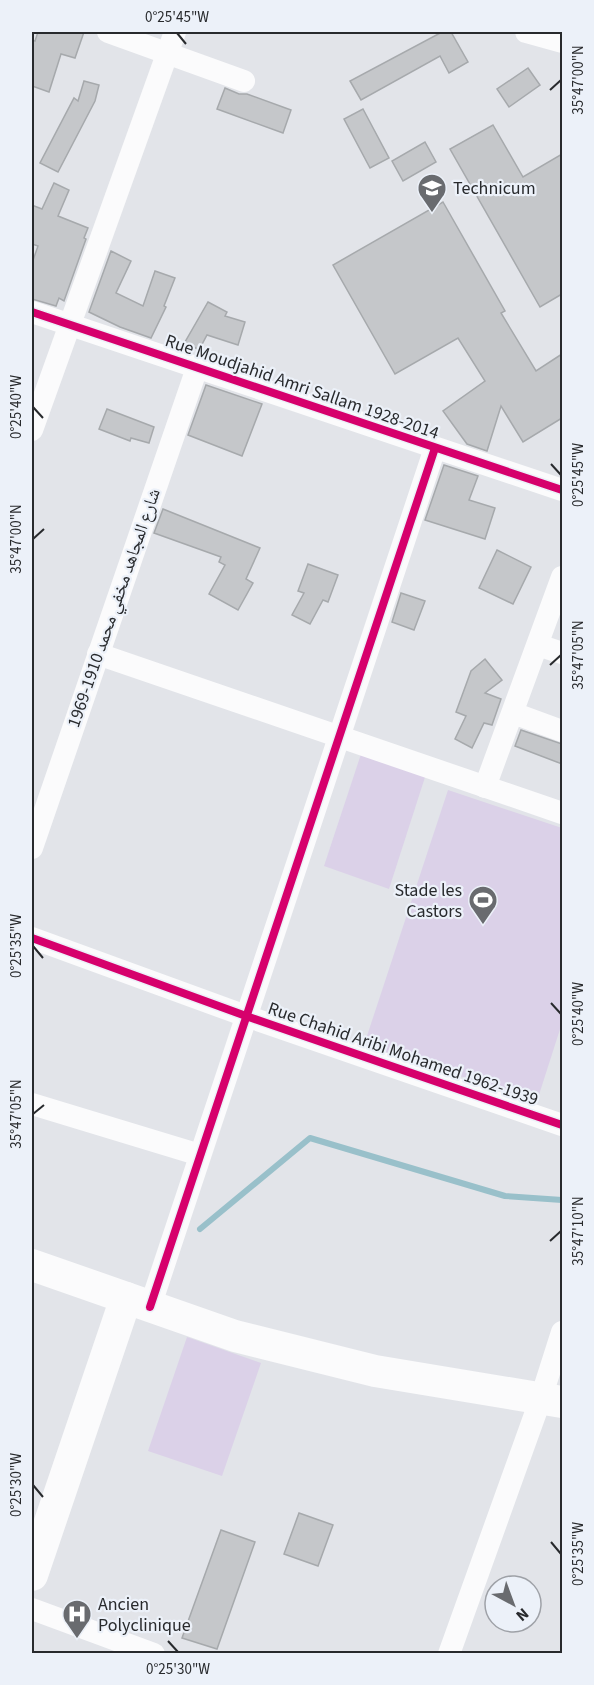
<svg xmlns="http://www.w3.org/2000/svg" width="594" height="1685" font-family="'Source Sans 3','Noto Naskh Arabic',sans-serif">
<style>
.green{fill:#dbd1e8}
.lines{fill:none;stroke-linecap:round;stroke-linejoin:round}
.stream{stroke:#99c0ca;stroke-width:6}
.building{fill:#c5c7ca;stroke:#a6a9ac;stroke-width:1.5}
.street{stroke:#fbfbfc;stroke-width:22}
.secondary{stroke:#fbfbfc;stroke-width:32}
.cycleway-casing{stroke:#ecf1f9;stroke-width:11}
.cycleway{stroke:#d6006c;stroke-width:8}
.ticks{fill:none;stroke:#282a2d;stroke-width:2}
.labels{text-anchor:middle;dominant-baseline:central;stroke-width:4.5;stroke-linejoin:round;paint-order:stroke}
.poi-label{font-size:18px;fill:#282a2d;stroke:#ecf1f9;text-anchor:start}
.street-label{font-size:18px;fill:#282a2d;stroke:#ecf1f9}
.neatline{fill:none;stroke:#282a2d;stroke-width:2}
.ticks-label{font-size:15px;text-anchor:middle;fill:#282a2d}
</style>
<rect width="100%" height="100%" fill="#e2e4e9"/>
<g class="green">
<polygon points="361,754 426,774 389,889 324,866"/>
<polygon points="448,790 562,828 562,1023 537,1101 364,1045"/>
<polygon points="187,1337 261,1363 222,1476 148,1451"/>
</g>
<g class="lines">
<polyline class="stream" points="200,1229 310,1138 505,1196 562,1200"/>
</g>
<g class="building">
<polygon points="38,32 84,32 75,58 61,54 49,92 32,86 32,40 35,41"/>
<polygon points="442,32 451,32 468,62 449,73 440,56 361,100 350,81"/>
<polygon points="528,68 540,85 509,107 497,89"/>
<polygon points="84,81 99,85 95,101 58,172 40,163 74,98 78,101"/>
<polygon points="225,88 239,94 247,94 291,110 283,133 217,109"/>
<polygon points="363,109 389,158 370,168 344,119"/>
<polygon points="493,125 523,177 562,154 562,294 540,307 450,149"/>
<polygon points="425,142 436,162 403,181 392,161"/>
<polygon points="54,183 69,190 58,216 88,228 84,238 86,239 64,301 59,298 56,306 32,299 32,263 38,246 32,244 32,205 42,209"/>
<polygon points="443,202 505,311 501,313 536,371 562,354 562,418 523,442 501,406 487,451 467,444 443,411 485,381 458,338 395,374 333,265"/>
<polygon points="111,251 131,261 116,293 143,306 155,271 175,278 164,306 166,307 151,338 120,327 89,312"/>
<polygon points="208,302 227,312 225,316 245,322 238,345 207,335 199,350 185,342"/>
<polygon points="206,385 262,404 242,456 188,435"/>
<polygon points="107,409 154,427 149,443 131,438 130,441 99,429"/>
<polygon points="444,465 478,476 469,500 495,508 485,539 425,520"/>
<polygon points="163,509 260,548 246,579 253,583 238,610 209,594 225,565 219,562 221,557 154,533"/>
<polygon points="497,550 531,567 513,604 479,588"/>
<polygon points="308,564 338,575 328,602 323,600 310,624 292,615 304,593 298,591"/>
<polygon points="401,593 425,601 414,630 392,622"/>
<polygon points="485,659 502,680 485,693 501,699 492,725 484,723 472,748 455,739 466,716 456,712 471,671"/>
<polygon points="521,730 562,744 562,764 515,746"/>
<polygon points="299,1513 333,1525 318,1566 284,1554"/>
<polygon points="221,1530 255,1542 217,1649 182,1638"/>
</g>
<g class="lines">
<g class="street">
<polyline points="108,32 244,81"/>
<polyline points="526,32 562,42"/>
<polyline points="32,312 562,490"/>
<polyline points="32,430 175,32"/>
<polyline points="538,645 562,653"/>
<polyline points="98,654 562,813"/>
<polyline points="513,713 562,731"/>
<polyline points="485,787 562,577"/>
<polyline points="32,848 197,368"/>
<polyline points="32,938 246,1016 562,1125"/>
<polyline points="32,1104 200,1155"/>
<polyline points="150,1307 435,448"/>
<polyline points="32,1609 154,1654"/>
<polyline points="449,1654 541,1398 562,1332"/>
</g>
<g class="secondary">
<polyline points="32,1265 235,1336 375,1371 562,1402"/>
<polyline points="32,1575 126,1298"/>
</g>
<g class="cycleway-casing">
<g id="cycleway">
<polyline points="32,312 562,490"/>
<polyline points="32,938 246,1016 562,1125"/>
<polyline points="150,1307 435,448"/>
</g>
</g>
<use href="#cycleway" class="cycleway"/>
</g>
<path class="ticks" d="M177,33L186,44M550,90L561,80M33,407L43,418M551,464L561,475M33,539L44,529M550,665L561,655M33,946L43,958M551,1003L561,1014M33,1114L44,1105M550,1241L561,1231M33,1485L43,1497M551,1542L561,1554M168,1641L178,1652"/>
<defs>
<g id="school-pin" transform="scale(1.5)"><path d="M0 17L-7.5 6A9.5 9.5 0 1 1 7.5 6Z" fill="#696b6f" stroke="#ecf1f9"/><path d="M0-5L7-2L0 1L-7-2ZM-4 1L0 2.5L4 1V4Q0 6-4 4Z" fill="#fff"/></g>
<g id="stadium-pin" transform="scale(1.5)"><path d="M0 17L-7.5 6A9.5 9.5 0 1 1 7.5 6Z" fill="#696b6f" stroke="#ecf1f9"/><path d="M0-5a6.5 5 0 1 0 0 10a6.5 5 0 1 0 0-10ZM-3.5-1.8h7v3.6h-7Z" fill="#fff"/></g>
<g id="hospital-pin" transform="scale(1.5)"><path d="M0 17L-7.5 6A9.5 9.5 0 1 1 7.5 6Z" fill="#696b6f" stroke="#ecf1f9"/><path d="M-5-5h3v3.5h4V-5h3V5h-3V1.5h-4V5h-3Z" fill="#fff"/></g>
</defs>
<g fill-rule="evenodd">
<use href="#school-pin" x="432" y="188"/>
<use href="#stadium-pin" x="483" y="900"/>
<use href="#hospital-pin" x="77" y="1614"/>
</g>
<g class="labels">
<g class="poi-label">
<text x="453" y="188">Technicum</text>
<text x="462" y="890" text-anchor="end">Stade les<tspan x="462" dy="21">Castors</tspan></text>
<text x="98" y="1604">Ancien<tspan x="98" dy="21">Polyclinique</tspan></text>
</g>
<g class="street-label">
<text transform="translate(302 387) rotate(19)">Rue Moudjahid Amri Sallam 1928-2014</text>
<text transform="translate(114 608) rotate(-71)">شارع المجاهد مخفي محمد 1910-1969</text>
<text transform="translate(403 1054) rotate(19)">Rue Chahid Aribi Mohamed 1962-1939</text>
</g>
</g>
<rect width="594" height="1685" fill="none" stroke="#ecf1f9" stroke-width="66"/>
<g transform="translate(513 1604) rotate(139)"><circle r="28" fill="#ecf1f9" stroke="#9ea1a7" stroke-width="1.5"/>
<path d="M0-4.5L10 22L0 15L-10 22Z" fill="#696b6f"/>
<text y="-9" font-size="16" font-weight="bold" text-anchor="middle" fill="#282a2d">N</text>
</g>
<rect x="33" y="33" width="528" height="1619" class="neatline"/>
<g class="ticks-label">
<text x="177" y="22">0°25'45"W</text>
<text transform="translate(578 80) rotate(-90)" y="5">35°47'00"N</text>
<text transform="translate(16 407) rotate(-90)" y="5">0°25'40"W</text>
<text transform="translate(578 475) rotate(-90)" y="5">0°25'45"W</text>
<text transform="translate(16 539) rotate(-90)" y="5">35°47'00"N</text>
<text transform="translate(578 655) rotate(-90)" y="5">35°47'05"N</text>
<text transform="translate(16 946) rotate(-90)" y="5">0°25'35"W</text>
<text transform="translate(578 1014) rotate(-90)" y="5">0°25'40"W</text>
<text transform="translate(16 1114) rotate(-90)" y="5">35°47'05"N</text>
<text transform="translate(578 1231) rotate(-90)" y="5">35°47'10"N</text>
<text transform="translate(16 1485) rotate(-90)" y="5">0°25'30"W</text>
<text transform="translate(578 1554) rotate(-90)" y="5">0°25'35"W</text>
<text x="178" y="1674">0°25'30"W</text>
</g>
</svg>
